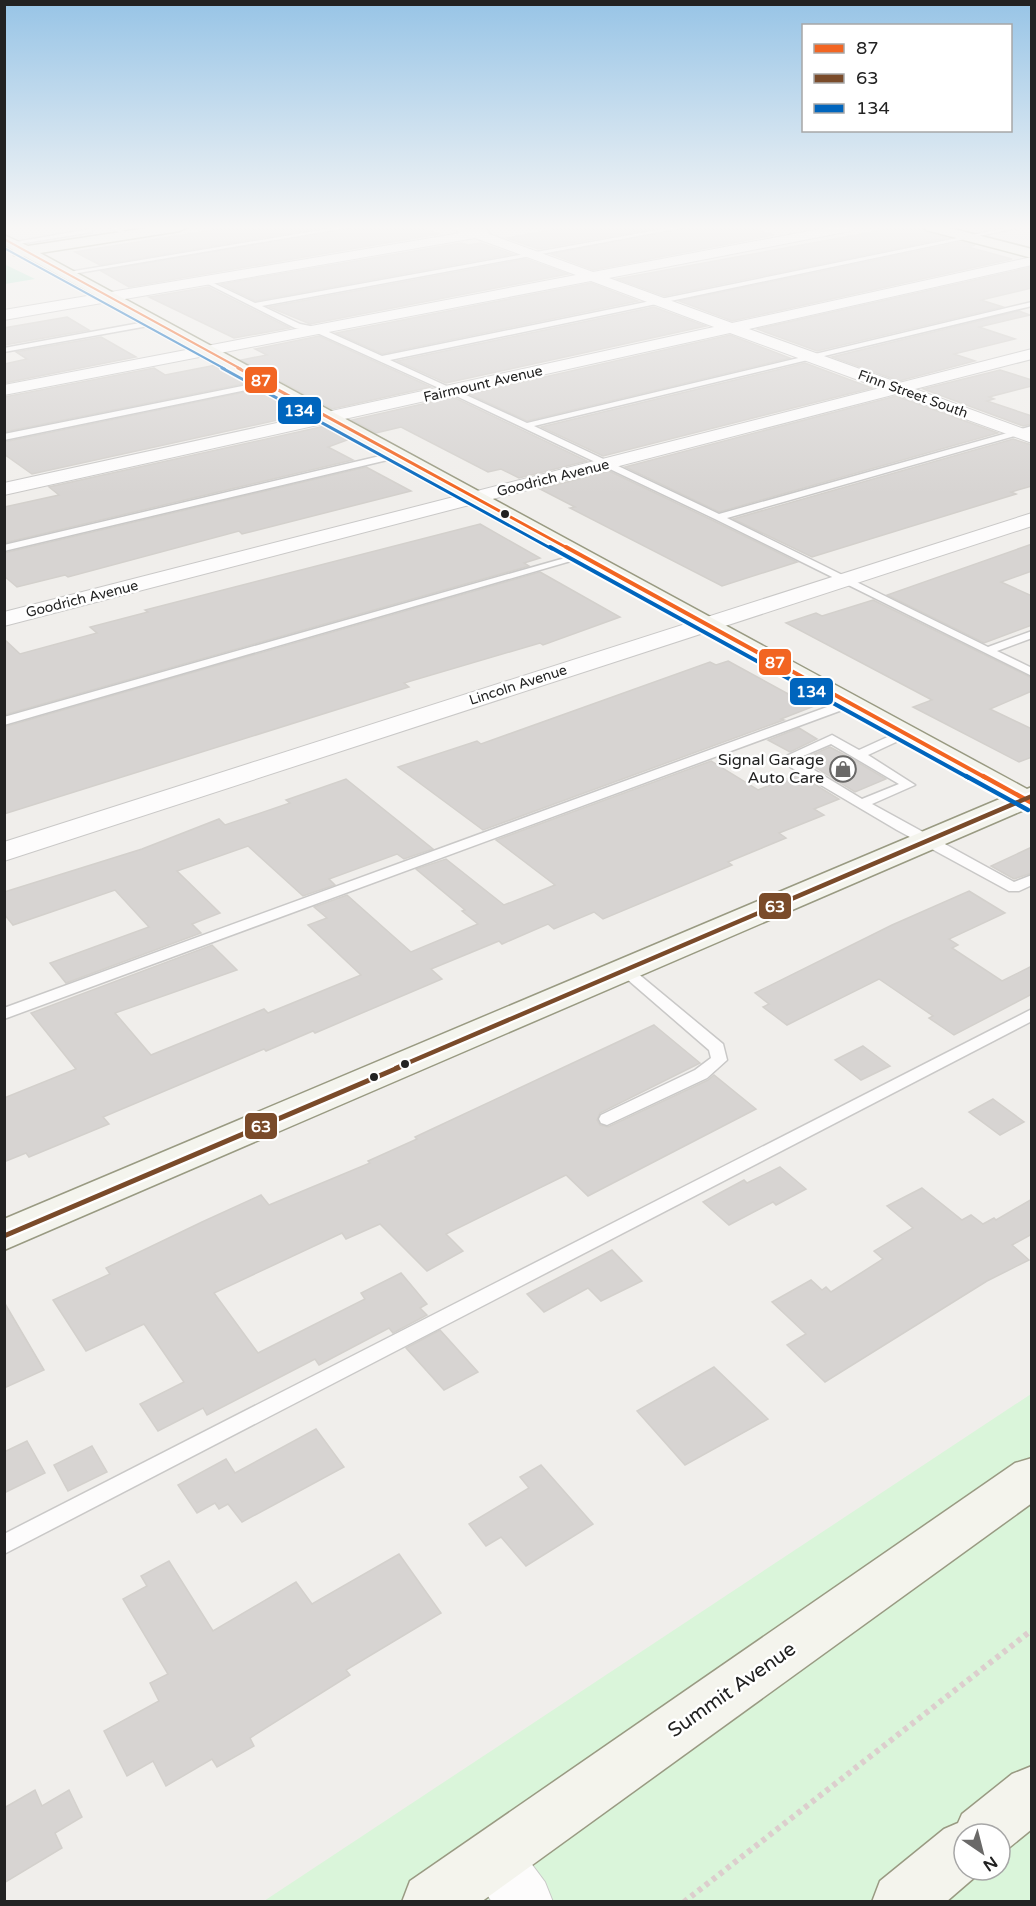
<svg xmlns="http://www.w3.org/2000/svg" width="1036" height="1906" font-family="'Varela Round',sans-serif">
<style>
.park{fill:#daf5da;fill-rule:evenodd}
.pitch{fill:#b7e6d2}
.building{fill:#d7d4d2;stroke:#d3d0cc;stroke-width:1.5}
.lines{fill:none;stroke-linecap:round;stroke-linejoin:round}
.lane-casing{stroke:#c9c8c7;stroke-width:3}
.street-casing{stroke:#c9c8c7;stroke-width:2}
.secondary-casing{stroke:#999a82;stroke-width:3}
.path-far1{stroke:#dccecd;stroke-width:1.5;stroke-dasharray:1.5 1.5;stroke-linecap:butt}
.path{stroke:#dccecd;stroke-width:6;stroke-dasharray:4.5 4.5;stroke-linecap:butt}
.lane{fill:#fdfcfc;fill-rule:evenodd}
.street{fill:#fdfcfc;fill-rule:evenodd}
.secondary{fill:#f4f4ed;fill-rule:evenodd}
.bus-1-far3-casing{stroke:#fff;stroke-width:4.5}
.bus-1-far2-casing{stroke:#fff;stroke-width:6}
.bus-1-far1-casing{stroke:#fff;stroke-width:8}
.bus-1-casing{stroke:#fff;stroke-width:9}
.bus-2-far1-casing{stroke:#fff;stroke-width:9}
.bus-2-casing{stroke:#fff;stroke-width:10}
.bus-3-far3-casing{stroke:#fff;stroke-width:4.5}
.bus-3-far2-casing{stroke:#fff;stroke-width:6}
.bus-3-far1-casing{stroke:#fff;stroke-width:8}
.bus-3-casing{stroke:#fff;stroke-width:9}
.bus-1-far3{stroke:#f26522;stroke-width:2}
.bus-1-far2{stroke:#f26522;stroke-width:3}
.bus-1-far1{stroke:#f26522;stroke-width:4}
.bus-1{stroke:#f26522;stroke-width:4.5}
.bus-2-far1{stroke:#7a4b2a;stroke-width:4.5}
.bus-2{stroke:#7a4b2a;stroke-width:5}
.bus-3-far3{stroke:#0065bd;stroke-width:2}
.bus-3-far2{stroke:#0065bd;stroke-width:3}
.bus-3-far1{stroke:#0065bd;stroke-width:4}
.bus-3{stroke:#0065bd;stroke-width:4.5}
.bus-dot{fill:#222;stroke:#fff;stroke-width:2}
.labels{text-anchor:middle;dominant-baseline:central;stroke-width:5;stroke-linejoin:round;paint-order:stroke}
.far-street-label{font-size:14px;fill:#222;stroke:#fff}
.poi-label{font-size:16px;fill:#222;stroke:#fff;text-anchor:end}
.near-street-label{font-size:20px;fill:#222;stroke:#fff}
.line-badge{stroke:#fff;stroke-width:2}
.badge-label{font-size:16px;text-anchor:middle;font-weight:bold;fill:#fff}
</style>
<rect width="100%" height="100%" fill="#f0eeeb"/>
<path class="park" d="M1031,1394V1901H264ZM964,1834H1000V1870H964Z"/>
<polygon class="pitch" points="4,264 35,279 5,284"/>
<g class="building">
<polygon points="232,227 326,227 100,265 75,252"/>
<polygon points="354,227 418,227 439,234 129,287 101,271"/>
<polygon points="568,227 662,227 538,249 507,238"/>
<polygon points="688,227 759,227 759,231 774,235 593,270 551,254"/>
<polygon points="899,227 922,227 925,232 947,238 664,296 617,279"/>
<polygon points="962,242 975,245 968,247 1012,259 732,321 679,301"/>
<polygon points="461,243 468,245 481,243 512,254 255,301 221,284"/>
<polygon points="526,259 568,274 310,324 269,307"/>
<polygon points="1032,267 1032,288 981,300 1003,307 817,351 757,329"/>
<polygon points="591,283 638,301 382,354 336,333"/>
<polygon points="208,287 290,328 234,338 149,297"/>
<polygon points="654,307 706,326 446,383 397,361"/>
<polygon points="1019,311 1030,315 979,327 1015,339 954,354 975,361 899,381 832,357"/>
<polygon points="67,317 89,330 4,345 4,328"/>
<polygon points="730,335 790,358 527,421 469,394"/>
<polygon points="319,336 431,387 332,409 241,360 267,355 255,349"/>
<polygon points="101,337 136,357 4,383 4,364 27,359 16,352"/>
<polygon points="805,363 872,388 603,456 541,427"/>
<polygon points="216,365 248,383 4,432 4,397 154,368 165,375"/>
<polygon points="1000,370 1032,380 1032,386 989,397 994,399 987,401 1032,416 1032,424 1023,426 923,389"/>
<polygon points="260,389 305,414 32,474 4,454 4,442"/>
<polygon points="896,396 998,433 719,512 625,467"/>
<polygon points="453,397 587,461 519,478 501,469 488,472 401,427 376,433 352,420"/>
<polygon points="325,426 350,439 328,447 353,460 4,543 4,507 59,495 49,487"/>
<polygon points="1013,439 1032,445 1032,486 1011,492 1016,494 812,557 733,519"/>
<polygon points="366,467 411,491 242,534 239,531 68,577 65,575 17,587 4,576 4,553"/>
<polygon points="609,471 714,521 797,562 722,586 570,508 575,507 540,489"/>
<polygon points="480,524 540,558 524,563 529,566 4,715 4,639 20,654 97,633 90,627 148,612 145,610"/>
<polygon points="1032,544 1032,571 1001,582 1032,596 1032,625 984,643 887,595"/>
<polygon points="540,572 620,617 543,645 540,643 404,683 409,687 4,814 4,727"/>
<polygon points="873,600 1032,678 1032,691 990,709 1032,729 1032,757 1019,762 913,707 932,700 786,623 816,613 822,616"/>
<polygon points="728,661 812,707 781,719 784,720 483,830 398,767 477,741 481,744 710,662 716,665"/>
<polygon points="799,728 817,739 790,752 768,740"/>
<polygon points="830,747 854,760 886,779 855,792 802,759"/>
<polygon points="711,761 758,790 798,774 839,799 814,809 824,815 779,833 786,838 728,862 732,865 603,919 594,912 554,929 548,924 502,944 499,941 431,969 442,979 315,1033 313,1031 266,1051 264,1049 103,1117 109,1124 29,1157 26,1153 4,1162 4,1098 76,1069 31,1013 212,945 237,970 115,1013 151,1055 264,1009 268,1013 361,975 308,925 327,918 314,907 347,895 411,952 478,924 462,911 465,910 416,869 446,859 504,905 555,885 496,840"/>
<polygon points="346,779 433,849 404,859 397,854 329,879 335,885 303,896 248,846 177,871 220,913 192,924 201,933 66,983 50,963 149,927 115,890 13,925 4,914 4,892 142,849 219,819 225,825 290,803 286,800"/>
<polygon points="1032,847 1032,873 1014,879 991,866"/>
<polygon points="969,891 1005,913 949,939 958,945 952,948 1002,981 1032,966 1032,994 954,1035 929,1018 933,1016 879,979 787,1025 763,1007 769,1004 755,993 892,925"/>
<polygon points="654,1025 700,1063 600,1113 597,1120 600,1125 608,1127 708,1080 714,1075 756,1109 588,1196 566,1175 446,1234 463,1251 427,1271 380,1224 346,1239 342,1233 214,1293 258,1353 365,1299 361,1293 401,1273 427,1304 420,1308 427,1315 393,1333 389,1328 319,1365 315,1359 207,1415 203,1408 158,1431 140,1404 184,1382 144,1324 86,1351 53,1300 110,1274 106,1268 202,1222 261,1195 269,1205 370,1163 368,1161 417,1139 415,1137 430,1130"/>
<polygon points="863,1046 890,1066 861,1080 835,1060"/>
<polygon points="993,1099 1024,1122 1000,1135 969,1112"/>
<polygon points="780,1167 806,1189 776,1205 773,1202 729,1225 703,1202 744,1180 747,1183"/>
<polygon points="922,1188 962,1220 971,1215 983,1224 994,1218 996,1220 1032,1199 1032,1234 1012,1245 1029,1260 987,1281 825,1382 787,1345 806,1334 772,1302 811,1280 822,1290 826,1287 831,1292 883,1259 874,1251 913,1228 887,1206"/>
<polygon points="612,1250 642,1281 601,1301 588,1288 544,1312 527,1294"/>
<polygon points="4,1302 44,1370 4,1388"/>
<polygon points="440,1330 478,1372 444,1390 406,1348"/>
<polygon points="714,1367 768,1419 685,1465 637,1411"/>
<polygon points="316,1429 344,1467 242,1522 228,1504 219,1509 215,1503 197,1513 178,1485 226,1459 235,1473"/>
<polygon points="27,1441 45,1473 4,1493 4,1452"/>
<polygon points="92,1446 107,1472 68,1491 54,1465"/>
<polygon points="541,1465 593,1524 526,1566 501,1537 486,1546 469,1524 529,1488 520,1477"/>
<polygon points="399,1554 441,1613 346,1670 350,1675 250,1738 254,1746 217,1767 212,1759 166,1786 153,1761 127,1776 104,1731 159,1701 150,1683 168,1674 123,1599 147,1586 141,1576 169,1561 213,1631 296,1582 312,1604"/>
<polygon points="35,1790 42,1806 69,1790 82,1817 55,1833 62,1848 4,1883 4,1808"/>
</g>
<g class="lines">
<g class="lane-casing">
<g id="lane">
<polygon points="109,227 117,227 131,235 126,236"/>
<polygon points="339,227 352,227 66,275 63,273"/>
<polygon points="674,227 686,227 262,306 300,324 320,328 382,356 1011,227 1022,227 390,360 527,423 1032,302 1032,306 534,426 719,514 1032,426 1032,431 727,518 988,647 1032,631 1032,638 997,651 1032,668 1032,676 715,519 450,393 315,332 295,328 200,280 205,279 255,303"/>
<polygon points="90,229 92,232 13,245 10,243"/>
<polygon points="156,320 159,324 4,352 4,348"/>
<polygon points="267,381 271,383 270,385 4,440 4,434"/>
<polygon points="397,452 402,455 400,457 4,551 4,545"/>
<polygon points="579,554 588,556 4,725 4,717"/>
<polygon points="849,699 855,703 853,706 4,1019 4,1008"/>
<path d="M905,729L909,730V736L868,755L915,785L872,804L1014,882L1032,875V885L1019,891H1009L897,830L787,765L782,758L832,735L859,750ZM831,744L899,784L862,799L796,759Z"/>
<polygon points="625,965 630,967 723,1044 727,1060 707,1078 607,1125 601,1123 599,1119 601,1115 695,1070 711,1058 709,1050 620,973 617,970 620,967"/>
<polygon points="1032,1009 1032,1021 4,1554 4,1534"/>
</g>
</g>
<g class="street-casing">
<g id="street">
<polygon points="450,227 488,230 489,234 593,272 830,227 856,227 850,231 609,278 732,323 1032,257 1032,265 749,329 899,383 1032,349 1032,359 915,389 1032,432 1032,443 896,394 4,626 4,612 880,388 730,333 4,495 4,483 714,327 591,281 4,395 4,385 576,275 475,238 4,320 4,310 461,233"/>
<polygon points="1032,513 1032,526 4,861 4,842"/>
<polygon points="494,1831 513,1839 545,1882 553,1902 492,1902 475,1877 467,1858 475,1839"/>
</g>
</g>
<g class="secondary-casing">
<g id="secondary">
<polygon points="154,227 187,227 180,231 40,253 1027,789 1032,787 1032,812 1024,810 4,1250 4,1219 1002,798 24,256 14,255 13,250 4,245 4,235 28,246"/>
<polygon points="924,227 946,227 1032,249 1032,258 926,230"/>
<polygon points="1032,1458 1032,1503 481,1902 402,1902 410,1881 1015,1463"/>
<polygon points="1032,1766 1032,1829 1000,1855 1000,1834 964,1834 964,1870 983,1870 946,1902 872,1902 880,1881 944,1829 958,1823 962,1814 1012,1774"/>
</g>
</g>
<polyline class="path-far1" points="526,230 544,227"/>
<polyline class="path" points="684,1902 1032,1630"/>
<use href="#lane" class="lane"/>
<use href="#street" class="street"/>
<use href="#secondary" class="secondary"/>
<g class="bus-1-far3-casing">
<polyline id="bus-1-far3" points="4,239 241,369"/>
</g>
<g class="bus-1-far2-casing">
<polyline id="bus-1-far2" points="238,368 569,549"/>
</g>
<g class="bus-1-far1-casing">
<polyline id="bus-1-far1" points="566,547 986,778"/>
</g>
<g class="bus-1-casing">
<polyline id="bus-1" points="983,776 1032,803"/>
</g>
<g class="bus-2-far1-casing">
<polyline id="bus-2-far1" points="396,1068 1032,796"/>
</g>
<g class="bus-2-casing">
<polyline id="bus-2" points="4,1236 400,1067"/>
</g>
<g class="bus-3-far3-casing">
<polyline id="bus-3-far3" points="4,248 225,369"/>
</g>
<g class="bus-3-far2-casing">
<polyline id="bus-3-far2" points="222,368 552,549"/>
</g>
<g class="bus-3-far1-casing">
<polyline id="bus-3-far1" points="550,547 969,778"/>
</g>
<g class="bus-3-casing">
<polyline id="bus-3" points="966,776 1028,810"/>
</g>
<use href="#bus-1-far3" class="bus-1-far3"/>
<use href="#bus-1-far2" class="bus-1-far2"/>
<use href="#bus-1-far1" class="bus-1-far1"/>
<use href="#bus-1" class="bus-1"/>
<use href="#bus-2-far1" class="bus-2-far1"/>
<use href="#bus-2" class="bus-2"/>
<use href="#bus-3-far3" class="bus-3-far3"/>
<use href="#bus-3-far2" class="bus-3-far2"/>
<use href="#bus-3-far1" class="bus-3-far1"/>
<use href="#bus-3" class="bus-3"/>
</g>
<linearGradient id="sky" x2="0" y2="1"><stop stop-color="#97c4e6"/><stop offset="0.46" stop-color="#f8f7f6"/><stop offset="1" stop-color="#f8f7f6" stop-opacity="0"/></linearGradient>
<rect width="1036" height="494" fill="url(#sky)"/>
<defs>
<g id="shop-ring" transform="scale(1.35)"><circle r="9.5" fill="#fff" stroke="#6a6968" stroke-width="1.5"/><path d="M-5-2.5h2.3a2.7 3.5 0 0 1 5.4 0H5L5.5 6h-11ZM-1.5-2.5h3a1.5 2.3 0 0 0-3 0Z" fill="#6a6968"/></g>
</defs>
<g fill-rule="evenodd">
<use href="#shop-ring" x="843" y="769"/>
</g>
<g class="bus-dot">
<circle cx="505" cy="514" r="5"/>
<circle cx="405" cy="1064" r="5"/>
<circle cx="374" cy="1077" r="5"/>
</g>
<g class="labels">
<g class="far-street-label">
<text transform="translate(483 384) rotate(-13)">Fairmount Avenue</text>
<text transform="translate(913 394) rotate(20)">Finn Street South</text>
<text transform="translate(553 478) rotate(-14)">Goodrich Avenue</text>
<text transform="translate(82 599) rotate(-14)">Goodrich Avenue</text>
<text transform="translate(518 685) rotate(-18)">Lincoln Avenue</text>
</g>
<g class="poi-label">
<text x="824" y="760">Signal Garage<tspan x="824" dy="18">Auto Care</tspan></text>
</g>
<g class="near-street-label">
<text transform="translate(732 1690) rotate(-35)">Summit Avenue</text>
</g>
</g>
<g class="line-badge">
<rect x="244" y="366" width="34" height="28" rx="6" fill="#f26522"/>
<rect x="277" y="396" width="45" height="29" rx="6" fill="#0065bd"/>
<rect x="758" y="648" width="34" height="28" rx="6" fill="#f26522"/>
<rect x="789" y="677" width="45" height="29" rx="6" fill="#0065bd"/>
<rect x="758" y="892" width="34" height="28" rx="6" fill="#7a4b2a"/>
<rect x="244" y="1112" width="34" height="28" rx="6" fill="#7a4b2a"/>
</g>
<g class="badge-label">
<text x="261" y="386">87</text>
<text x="299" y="416">134</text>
<text x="775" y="668">87</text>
<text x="811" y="697">134</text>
<text x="775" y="912">63</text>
<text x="261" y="1132">63</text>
</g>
<rect width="1036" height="1906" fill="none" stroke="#222222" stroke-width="12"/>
<rect x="802" y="24" width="210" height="108" fill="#ffffff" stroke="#a7a7a7" stroke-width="1.5"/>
<rect x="814" y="44" width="30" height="9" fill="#f26522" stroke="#a7a7a7" stroke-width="1.5"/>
<text x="856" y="54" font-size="18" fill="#222222">87</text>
<rect x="814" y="74" width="30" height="9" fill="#7a4b2a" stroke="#a7a7a7" stroke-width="1.5"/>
<text x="856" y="84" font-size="18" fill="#222222">63</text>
<rect x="814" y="104" width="30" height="9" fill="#0065bd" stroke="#a7a7a7" stroke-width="1.5"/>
<text x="856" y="114" font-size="18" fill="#222222">134</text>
<g transform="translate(982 1852) rotate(145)"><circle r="28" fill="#ffffff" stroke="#a7a7a7" stroke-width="1.5"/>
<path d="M0-4.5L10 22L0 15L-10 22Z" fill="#6a6968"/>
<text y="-9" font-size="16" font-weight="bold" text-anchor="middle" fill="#222222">N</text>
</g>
</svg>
